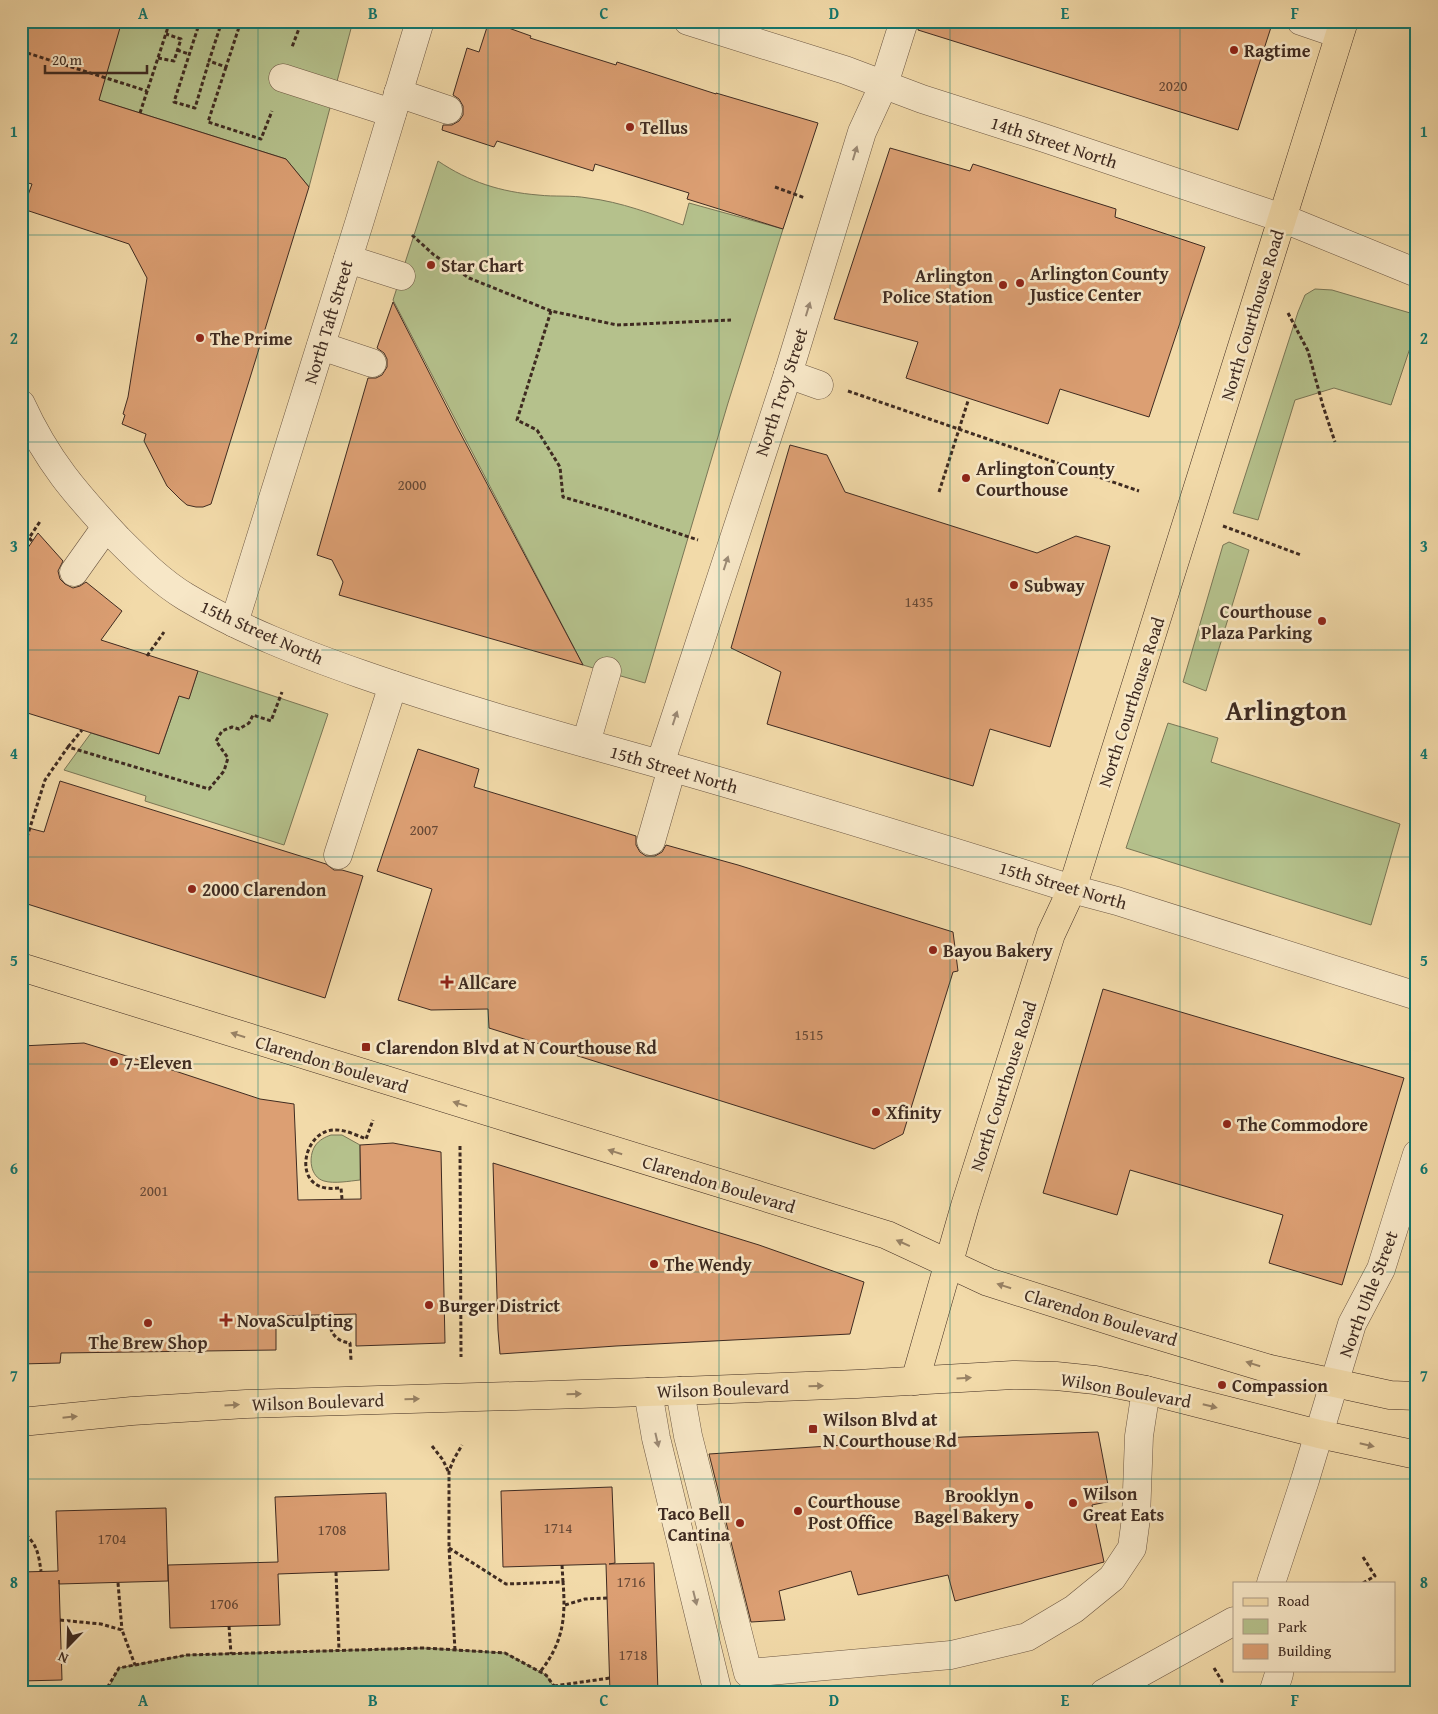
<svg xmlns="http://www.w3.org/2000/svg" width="1438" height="1714" font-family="'Gentium Book Plus',serif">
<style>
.green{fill:#b5c18c;stroke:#7a7656}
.building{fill:#dc9f73;stroke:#3f2b21}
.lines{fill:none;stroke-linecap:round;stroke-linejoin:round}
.minor-casing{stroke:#6c5743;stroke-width:29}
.major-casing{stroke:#3f2b21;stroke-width:29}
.path{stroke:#3f2b21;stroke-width:3;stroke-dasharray:4 2.5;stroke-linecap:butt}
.minor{stroke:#f7e7c7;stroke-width:28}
.major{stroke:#f2daa9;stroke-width:28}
.oneway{fill:#9b8974}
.oneway2{fill:#988265}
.grid{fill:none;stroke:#0f766e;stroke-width:1;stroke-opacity:0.55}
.poi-dot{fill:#8f2418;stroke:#f7e7c7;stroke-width:2}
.labels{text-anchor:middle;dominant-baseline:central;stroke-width:5;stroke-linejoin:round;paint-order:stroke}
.number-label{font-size:15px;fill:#664836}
.poi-label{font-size:18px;font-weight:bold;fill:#3f2b21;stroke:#f7e7c7;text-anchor:start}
.street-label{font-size:18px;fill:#3f2b21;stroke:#f7e7c7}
.town-label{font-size:28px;font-weight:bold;fill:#3f2b21;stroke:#f7e7c7}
.neatline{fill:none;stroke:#0f766e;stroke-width:2}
.grid-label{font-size:16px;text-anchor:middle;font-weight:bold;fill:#0f766e}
</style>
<rect width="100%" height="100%" fill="#f2daa9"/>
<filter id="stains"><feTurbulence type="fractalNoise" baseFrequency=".004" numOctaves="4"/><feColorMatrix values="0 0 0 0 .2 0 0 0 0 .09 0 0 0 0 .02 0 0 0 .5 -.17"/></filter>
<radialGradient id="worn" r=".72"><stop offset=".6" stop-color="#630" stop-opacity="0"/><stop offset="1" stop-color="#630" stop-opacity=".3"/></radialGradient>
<g class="green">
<polygon points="21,21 353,21 309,187 286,159 99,100"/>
<path d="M438,161C469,182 501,192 538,195C555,197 571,195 588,198C621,202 652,214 683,225L689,203L783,229L728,403L645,683L583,665L393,300Z"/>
<polygon points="1315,289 1332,290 1417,315 1417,327 1391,405 1334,388 1295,400 1258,520 1233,513 1298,312 1305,295"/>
<polygon points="1229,542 1249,550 1206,691 1183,682 1223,545"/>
<polygon points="198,671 328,714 284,845 145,801 146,796 64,770 91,733 159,754 179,696 189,698"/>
<polygon points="1168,723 1218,738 1211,762 1400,824 1371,925 1126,848"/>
<path d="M331,1135H342L360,1145V1180C350,1181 334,1184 324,1181C310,1177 308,1157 315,1146C319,1140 325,1137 331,1135Z"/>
<polygon points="424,1648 505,1653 546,1675 558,1693 106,1693 119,1668 187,1655"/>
</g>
<g class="building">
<polygon points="21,21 122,21 99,100 286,159 309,187 211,504 203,507 196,507 187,505 180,499 167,486 144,441 146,434 122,424 125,415 123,414 128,397 147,278 129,244 23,209 32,184 28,183 21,169"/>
<polygon points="489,21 531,36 530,38 616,65 617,62 716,94 716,93 818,123 783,229 687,199 689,193 595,164 593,171 497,141 494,147 442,130 443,125 452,125 459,121 463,115 463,106 459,99 453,95 467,48 479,52"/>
<polygon points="919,21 1273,21 1238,130 918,30"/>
<polygon points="890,148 970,171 973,164 1116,209 1115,217 1205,247 1149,417 1060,389 1048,424 906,378 918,342 834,319"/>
<polygon points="393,302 457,427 583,665 339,595 343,582 332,560 317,555 368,378 376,378 382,375 387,367 387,359 384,353 377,348"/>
<polygon points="790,445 827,455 845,492 1037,553 1076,536 1110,546 1050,747 990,729 973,786 767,724 781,672 731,648"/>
<polygon points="38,533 63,561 58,571 60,579 65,584 73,588 80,586 86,582 122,611 101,640 198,671 189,699 179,696 159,754 21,711 21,558"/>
<polygon points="418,749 479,769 474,787 636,836 636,845 640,852 646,856 655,856 662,852 666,845 738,865 953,932 958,971 953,972 903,1134 874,1149 489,1028 488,1009 431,1010 398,1000 432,889 377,871"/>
<polygon points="60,781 326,864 334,870 342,870 363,876 325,998 21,902 21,826 44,832"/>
<polygon points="1103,989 1404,1078 1342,1285 1269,1263 1283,1215 1130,1170 1117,1215 1043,1193"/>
<polygon points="84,1043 169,1069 260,1099 294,1104 298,1200 361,1199 360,1145 393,1143 441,1152 445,1343 356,1346 356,1314 276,1316 276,1350 61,1353 60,1363 21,1364 21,1046"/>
<polygon points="493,1163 759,1245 864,1282 850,1334 616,1346 500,1354 498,1330"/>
<polygon points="1098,1432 1111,1501 1092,1505 1104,1562 955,1601 948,1575 858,1595 851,1571 779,1591 785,1620 751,1622 709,1454 963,1437"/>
<polygon points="612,1487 615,1563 609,1564 654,1563 658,1693 610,1693 606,1564 503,1567 501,1491"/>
<polygon points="386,1493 389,1570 278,1574 280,1625 170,1628 168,1565 278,1562 275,1497"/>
<polygon points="166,1508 168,1581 59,1584 59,1580 62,1680 21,1681 21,1572 58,1571 56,1511"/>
</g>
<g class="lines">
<g class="minor-casing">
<g id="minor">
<polyline points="688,21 845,70 922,99 1044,138 1282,218 1417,273"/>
<polyline points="1301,21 1339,34"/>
<polyline points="283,78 392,113"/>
<polyline points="398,93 448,110"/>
<polyline points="348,259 401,276"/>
<polyline points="321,346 372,363"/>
<polyline points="788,374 819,385"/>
<path d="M21,404C47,461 76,494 118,539C139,560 161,582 186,597C241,630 301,653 361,674C450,705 540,731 631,756C778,797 926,843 1072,889L1117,901L1417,996"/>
<polyline points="74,572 106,527"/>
<polyline points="234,623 360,220 420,21"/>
<polyline points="586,743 607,671"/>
<polyline points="660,764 788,374 862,132 884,84 904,21"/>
<polyline points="651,841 672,768"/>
<polyline points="338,855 393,685"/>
<polyline points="680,1391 688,1436 748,1673 951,1655 1027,1637 1074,1609 1112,1578 1132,1548 1136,1518 1139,1436 1146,1390"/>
<polyline points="648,1392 656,1438 718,1693"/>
<polyline points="1271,1583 1305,1480 1352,1324 1381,1269 1417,1154"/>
<polyline points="1104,1693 1234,1621"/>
<polyline points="1273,1693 1279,1674 1279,1670"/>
</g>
</g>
<g class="major-casing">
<g id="major">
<polyline points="21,967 887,1235 988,1282 1133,1328 1270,1369 1390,1395 1417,1396"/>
<polyline points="915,1381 965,1206 1051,934 1072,889 1344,21"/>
<polyline points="21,1422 132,1411 246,1404 680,1391 857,1384 1013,1375 1056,1376 1095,1380 1146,1390 1319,1434 1417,1455"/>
</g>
</g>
<g class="path">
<polyline points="200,21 174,102 195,108 209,61"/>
<polyline points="222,21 209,61 226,67 241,21"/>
<polyline points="286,21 300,26 292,47"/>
<polyline points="177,50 189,54"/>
<polyline points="21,51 147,91"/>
<polyline points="158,58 174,61 181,39 166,34"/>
<polyline points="226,67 208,122 261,139 272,111"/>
<polyline points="140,113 170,21"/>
<polyline points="775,187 805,198"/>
<polyline points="412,235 434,255 469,278 551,311 617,325 731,320"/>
<polyline points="551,311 517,420 537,430 560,467 563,497 608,510 698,540"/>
<polyline points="1288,313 1308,351 1323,406 1335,442"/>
<polyline points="848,391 1139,491"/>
<polyline points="939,492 968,401"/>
<polyline points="1223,526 1301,555"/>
<polyline points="32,541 29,538 41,520"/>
<polyline points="147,656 164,632"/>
<polyline points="68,747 82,730"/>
<polyline points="21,856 45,780 68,747 209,789 224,771 228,758 216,741 222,731 232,727 239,729 249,723 253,715 271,721 282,692"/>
<polyline points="460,1146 461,1357"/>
<path d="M342,1199L341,1188C336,1188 331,1189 326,1188C293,1183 304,1132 333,1130C344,1129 356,1135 366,1139L373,1120"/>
<path d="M329,1315C329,1331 334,1341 350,1343L351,1360"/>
<polyline points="285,1316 285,1324 329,1323"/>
<polyline points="432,1446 443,1460 448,1471"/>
<path d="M21,1530C37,1544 38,1551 41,1571"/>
<path d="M449,1548L506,1584L563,1582C566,1618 563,1643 540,1672"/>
<polyline points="1363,1557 1375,1576 1363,1583"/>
<polyline points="562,1565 563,1582"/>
<polyline points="336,1572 339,1650"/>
<polyline points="118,1583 122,1630"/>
<polyline points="565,1605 585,1599 607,1598"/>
<polyline points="60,1620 101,1624 122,1630 135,1665"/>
<polyline points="229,1626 231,1654"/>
<polyline points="455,1650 449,1548 449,1471 454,1459 462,1445"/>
<polyline points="1214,1668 1222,1681 1219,1693"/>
<polyline points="554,1686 610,1678"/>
<polyline points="104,1693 119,1668 187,1655 424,1648 505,1653 546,1675 559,1693"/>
</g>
<use href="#minor" class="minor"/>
<use href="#major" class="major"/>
</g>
<defs><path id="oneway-solid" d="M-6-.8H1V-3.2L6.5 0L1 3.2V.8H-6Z" transform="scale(1.25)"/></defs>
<g class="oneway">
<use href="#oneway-solid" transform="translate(855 153) rotate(-73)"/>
<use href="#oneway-solid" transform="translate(808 309) rotate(-73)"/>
<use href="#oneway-solid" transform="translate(726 563) rotate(-72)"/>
<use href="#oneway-solid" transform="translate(675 718) rotate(-72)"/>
<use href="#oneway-solid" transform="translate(657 1440) rotate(77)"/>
<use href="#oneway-solid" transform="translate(695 1598) rotate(76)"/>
</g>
<g class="oneway2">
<use href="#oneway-solid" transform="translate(238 1035) rotate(-163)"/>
<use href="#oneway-solid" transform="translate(460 1104) rotate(-163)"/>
<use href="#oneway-solid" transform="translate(615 1152) rotate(-163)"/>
<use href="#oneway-solid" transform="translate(903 1243) rotate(-156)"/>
<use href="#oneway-solid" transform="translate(1004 1286) rotate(-162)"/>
<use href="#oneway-solid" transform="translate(1253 1364) rotate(-163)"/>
<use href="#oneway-solid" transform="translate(964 1378) rotate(-4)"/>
<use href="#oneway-solid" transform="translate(816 1386) rotate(-2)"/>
<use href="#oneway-solid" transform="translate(574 1394) rotate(-2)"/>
<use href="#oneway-solid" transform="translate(412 1399) rotate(-2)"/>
<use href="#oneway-solid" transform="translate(232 1405) rotate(-3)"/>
<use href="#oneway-solid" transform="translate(1210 1406) rotate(14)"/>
<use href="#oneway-solid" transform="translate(70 1417) rotate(-6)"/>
<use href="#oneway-solid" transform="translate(1367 1445) rotate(13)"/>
</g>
<path class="grid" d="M258,21V1693M488,21V1693M719,21V1693M950,21V1693M1180,21V1693M21,235H1417M21,442H1417M21,650H1417M21,857H1417M21,1064H1417M21,1272H1417M21,1479H1417"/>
<g class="poi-dot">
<circle cx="1234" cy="50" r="5"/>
<circle cx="630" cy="127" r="5"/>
<circle cx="431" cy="265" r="5"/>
<circle cx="1020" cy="283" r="5"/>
<circle cx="1003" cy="285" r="5"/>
<circle cx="200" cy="338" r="5"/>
<circle cx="966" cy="478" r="5"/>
<circle cx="1014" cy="585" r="5"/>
<circle cx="1322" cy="621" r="5"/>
<circle cx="192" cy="889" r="5"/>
<circle cx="933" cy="950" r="5"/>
<path d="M444.5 974.5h5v5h5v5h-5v5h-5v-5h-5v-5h5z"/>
<rect x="361" y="1042" width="10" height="10" rx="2.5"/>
<circle cx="114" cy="1062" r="5"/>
<circle cx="876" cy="1112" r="5"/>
<circle cx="1227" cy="1124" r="5"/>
<circle cx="654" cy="1264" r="5"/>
<circle cx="429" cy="1305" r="5"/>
<path d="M223.5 1312.5h5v5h5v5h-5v5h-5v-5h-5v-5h5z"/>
<circle cx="148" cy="1323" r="5"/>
<circle cx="1222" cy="1385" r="5"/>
<rect x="808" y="1424" width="10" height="10" rx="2.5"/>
<circle cx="1073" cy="1503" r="5"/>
<circle cx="1029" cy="1505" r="5"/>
<circle cx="798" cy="1511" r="5"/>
<circle cx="740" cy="1523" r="5"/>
</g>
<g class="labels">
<g class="number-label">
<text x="1173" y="85">2020</text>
<text x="412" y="484">2000</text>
<text x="919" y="601">1435</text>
<text x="424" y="829">2007</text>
<text x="809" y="1034">1515</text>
<text x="154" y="1190">2001</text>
<text x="558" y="1527">1714</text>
<text x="332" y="1529">1708</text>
<text x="112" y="1538">1704</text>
<text x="631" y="1581">1716</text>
<text x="224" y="1603">1706</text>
<text x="633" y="1654">1718</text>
</g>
<g class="poi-label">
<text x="1244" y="50">Ragtime</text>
<text x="640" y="127">Tellus</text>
<text x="441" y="265">Star Chart</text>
<text x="1030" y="273">Arlington County<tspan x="1030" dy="21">Justice Center</tspan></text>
<text x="993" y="275" text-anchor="end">Arlington<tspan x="993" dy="21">Police Station</tspan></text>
<text x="210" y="338">The Prime</text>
<text x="976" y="468">Arlington County<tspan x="976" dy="21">Courthouse</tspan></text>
<text x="1024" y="585">Subway</text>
<text x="1312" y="611" text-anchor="end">Courthouse<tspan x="1312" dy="21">Plaza Parking</tspan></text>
<text x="202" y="889">2000 Clarendon</text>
<text x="943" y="950">Bayou Bakery</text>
<text x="458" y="982">AllCare</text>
<text x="376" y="1047">Clarendon Blvd at N Courthouse Rd</text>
<text x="124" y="1062">7-Eleven</text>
<text x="886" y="1112">Xfinity</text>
<text x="1237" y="1124">The Commodore</text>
<text x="664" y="1264">The Wendy</text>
<text x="439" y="1305">Burger District</text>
<text x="237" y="1320">NovaSculpting</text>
<text x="148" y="1342" text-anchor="middle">The Brew Shop</text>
<text x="1232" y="1385">Compassion</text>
<text x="823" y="1419">Wilson Blvd at<tspan x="823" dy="21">N Courthouse Rd</tspan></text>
<text x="1083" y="1493">Wilson<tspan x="1083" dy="21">Great Eats</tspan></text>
<text x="1019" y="1495" text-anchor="end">Brooklyn<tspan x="1019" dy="21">Bagel Bakery</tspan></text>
<text x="808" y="1501">Courthouse<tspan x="808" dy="21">Post Office</tspan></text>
<text x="730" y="1513" text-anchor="end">Taco Bell<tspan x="730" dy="21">Cantina</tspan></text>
</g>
<g class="street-label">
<text transform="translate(1054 142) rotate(18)">14th Street North</text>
<text transform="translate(1252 315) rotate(-73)">North Courthouse Road</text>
<text transform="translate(328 322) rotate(-73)">North Taft Street</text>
<text transform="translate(781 392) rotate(-72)">North Troy Street</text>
<text transform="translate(262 632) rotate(24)">15th Street North</text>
<text transform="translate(1131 702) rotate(-72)">North Courthouse Road</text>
<text transform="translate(674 769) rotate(16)">15th Street North</text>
<text transform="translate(1063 885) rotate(16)">15th Street North</text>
<text transform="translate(332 1064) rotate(17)">Clarendon Boulevard</text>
<text transform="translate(1003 1086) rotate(-72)">North Courthouse Road</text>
<text transform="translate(719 1184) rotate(17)">Clarendon Boulevard</text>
<text transform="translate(1368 1294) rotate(-69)">North Uhle Street</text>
<text transform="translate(1101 1317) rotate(17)">Clarendon Boulevard</text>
<text transform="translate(723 1389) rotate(-2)">Wilson Boulevard</text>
<text transform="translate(1126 1390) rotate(10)">Wilson Boulevard</text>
<text transform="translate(318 1402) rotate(-2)">Wilson Boulevard</text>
</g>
<g class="town-label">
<text x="1286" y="709">Arlington</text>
</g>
</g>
<rect width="1438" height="1714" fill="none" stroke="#f2daa9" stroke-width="55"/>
<rect x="1233" y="1582" width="162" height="90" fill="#f7e7c7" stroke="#ad9c85"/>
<rect x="1243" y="1598" width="25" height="8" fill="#f2daa9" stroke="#ad9c85"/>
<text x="1278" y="1606" font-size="15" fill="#3f2b21">Road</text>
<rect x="1243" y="1619" width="25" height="15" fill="#b5c18c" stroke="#ad9c85"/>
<text x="1278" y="1632" font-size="15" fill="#3f2b21">Park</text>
<rect x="1243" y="1644" width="25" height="15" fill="#dc9f73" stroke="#ad9c85"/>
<text x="1278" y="1656" font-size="15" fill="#3f2b21">Building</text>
<g transform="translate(68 1646) rotate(203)" stroke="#f7e7c7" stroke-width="4" paint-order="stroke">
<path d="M0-4L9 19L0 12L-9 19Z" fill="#3f2b21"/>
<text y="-8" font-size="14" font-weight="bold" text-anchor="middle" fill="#3f2b21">N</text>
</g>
<path d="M45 65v8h102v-8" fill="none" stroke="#3f2b21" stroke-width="2.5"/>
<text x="52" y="65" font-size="15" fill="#3f2b21" stroke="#f7e7c7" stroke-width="4" paint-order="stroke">20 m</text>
<rect x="28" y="28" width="1382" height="1658" class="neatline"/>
<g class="grid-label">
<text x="143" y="19">A</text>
<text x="373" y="19">B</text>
<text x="604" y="19">C</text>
<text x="834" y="19">D</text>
<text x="1065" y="19">E</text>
<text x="1295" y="19">F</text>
<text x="14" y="137">1</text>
<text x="1424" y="137">1</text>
<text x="14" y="344">2</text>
<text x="1424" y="344">2</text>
<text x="14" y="552">3</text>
<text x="1424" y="552">3</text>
<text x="14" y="759">4</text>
<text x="1424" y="759">4</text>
<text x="14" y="966">5</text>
<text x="1424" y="966">5</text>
<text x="14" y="1174">6</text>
<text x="1424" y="1174">6</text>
<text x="14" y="1381">7</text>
<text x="1424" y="1381">7</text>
<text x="14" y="1588">8</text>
<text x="1424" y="1588">8</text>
<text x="143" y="1706">A</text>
<text x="373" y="1706">B</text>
<text x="604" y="1706">C</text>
<text x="834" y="1706">D</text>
<text x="1065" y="1706">E</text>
<text x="1295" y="1706">F</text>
</g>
<rect width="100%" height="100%" filter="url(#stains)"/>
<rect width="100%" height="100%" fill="url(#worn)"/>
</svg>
